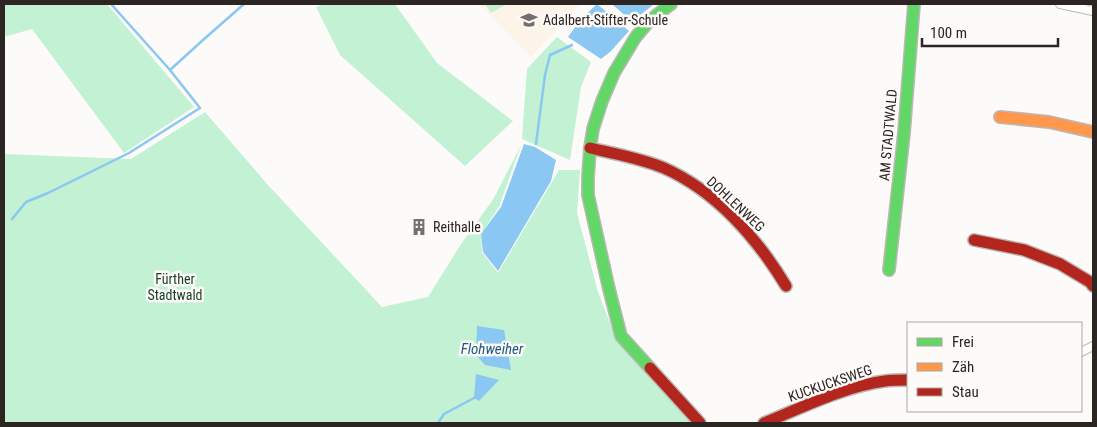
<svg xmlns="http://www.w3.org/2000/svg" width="1097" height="427" font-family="'Roboto Condensed',sans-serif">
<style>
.education{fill:#fcf4e8}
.green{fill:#c2f1d3}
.water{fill:#8ac7f2}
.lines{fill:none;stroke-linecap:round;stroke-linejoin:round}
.stream{stroke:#8ac7f2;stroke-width:2.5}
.street-casing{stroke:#bcb8b5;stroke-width:10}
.fast-casing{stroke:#bcb8b5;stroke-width:14}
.slow-casing{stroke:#bcb8b5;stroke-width:14}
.jam-casing{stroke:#bcb8b5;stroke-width:14}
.street{stroke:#fffefe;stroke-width:8}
.fast{stroke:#63d668;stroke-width:11}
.slow{stroke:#ff974d;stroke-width:11}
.jam{stroke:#b3261e;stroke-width:11}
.labels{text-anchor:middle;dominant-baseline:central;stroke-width:5;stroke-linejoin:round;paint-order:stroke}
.poi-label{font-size:14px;fill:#2c2522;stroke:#fefaf8;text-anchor:start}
.street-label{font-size:14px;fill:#2c2522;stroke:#fefaf8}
.park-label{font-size:14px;fill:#143e27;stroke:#fefaf8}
.water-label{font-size:15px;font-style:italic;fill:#1a5a84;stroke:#fefaf8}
</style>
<rect width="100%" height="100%" fill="#fdfbf9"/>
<polygon class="education" points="479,4 580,4 531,57"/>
<g class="green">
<polygon points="4,4 107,4 194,107 124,153 32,29 4,37"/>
<polygon points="324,4 395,4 437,63 513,121 465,166 340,55 316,7"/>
<polygon points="485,4 507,4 491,13"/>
<polygon points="557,37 591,62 581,87 570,160 522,139 527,69"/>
<polygon points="205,112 268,185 382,307 428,297 461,244 494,198 521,145 499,207 481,234 482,252 498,273 559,170 580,170 577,213 598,292 616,339 693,423 4,423 4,154 131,159"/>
</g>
<g class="water">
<polygon points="597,4 629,31 611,51 601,59 568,37 581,19"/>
<polygon points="612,4 654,4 638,17 629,19"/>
<polygon points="524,144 535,147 556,160 551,181 498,271 483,252 481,234 501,207"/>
<polygon points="477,326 504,330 511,370 485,365 476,355"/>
<polygon points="476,374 499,380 479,401 474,398"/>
</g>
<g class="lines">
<g class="stream">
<polyline points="111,4 170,70"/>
<polyline points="536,144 545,75 550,55 572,45"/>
<polyline points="12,219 26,202 48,193 129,153 200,108 170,70 203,40 244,4"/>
<polyline points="4,230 4,229"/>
<polyline points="438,423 444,414 474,398"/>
</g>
<g class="street-casing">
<g id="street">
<polyline points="1060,4 1093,11"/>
<polyline points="1081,352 1093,346"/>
</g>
</g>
<g class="fast-casing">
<g id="fast">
<polyline points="889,270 904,133 914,4"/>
<polyline points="650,368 621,336 609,289 588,195 588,178 590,148 593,129 602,101 614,73 635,38 649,21 671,4"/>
</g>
</g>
<g class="slow-casing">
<polyline id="slow" points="1000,117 1049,122 1093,132"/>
</g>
<g class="jam-casing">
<g id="jam">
<path d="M590,148C615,154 640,158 664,168C716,191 757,238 786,286"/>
<polyline points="974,240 1024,250 1060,264 1090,282 1093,286"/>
<polyline points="650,368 700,423"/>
<path d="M764,423C801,408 845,386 885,381C892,380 900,380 908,380"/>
</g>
</g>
<use href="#street" class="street"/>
<use href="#fast" class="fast"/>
<use href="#slow" class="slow"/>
<use href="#jam" class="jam"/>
</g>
<defs>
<g id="school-bare" transform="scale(1.35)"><path d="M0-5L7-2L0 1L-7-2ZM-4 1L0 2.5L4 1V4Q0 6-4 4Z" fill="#75706d" stroke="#fefaf8" stroke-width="2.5" paint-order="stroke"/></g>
<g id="building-bare" transform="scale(1.35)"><path d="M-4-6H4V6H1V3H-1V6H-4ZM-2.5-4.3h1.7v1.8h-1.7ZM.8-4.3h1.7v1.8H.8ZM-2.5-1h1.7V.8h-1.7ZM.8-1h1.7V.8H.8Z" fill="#75706d" stroke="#fefaf8" stroke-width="2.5" paint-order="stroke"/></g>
</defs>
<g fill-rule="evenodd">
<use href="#school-bare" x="529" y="20"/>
<use href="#building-bare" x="419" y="227"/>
</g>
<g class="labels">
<g class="poi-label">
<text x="543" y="20">Adalbert-Stifter-Schule</text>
<text x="433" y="227">Reithalle</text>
</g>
<g class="street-label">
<text transform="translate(888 135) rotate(-85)">AM STADTWALD</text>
<text transform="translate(736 204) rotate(43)">DOHLENWEG</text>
<text transform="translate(830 383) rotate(-19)">KUCKUCKSWEG</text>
</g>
<g class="park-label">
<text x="175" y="279">Fürther<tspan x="175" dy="16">Stadtwald</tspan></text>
</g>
<g class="water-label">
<text x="492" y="349">Flohweiher</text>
</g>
</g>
<rect width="1097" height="427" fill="none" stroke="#2c2522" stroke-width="10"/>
<rect x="907" y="322" width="175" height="90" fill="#fefaf8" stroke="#aaa5a2"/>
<rect x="917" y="338" width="25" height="8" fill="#63d668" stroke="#aaa5a2"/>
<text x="952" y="347" font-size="15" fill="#2c2522">Frei</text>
<rect x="917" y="363" width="25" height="8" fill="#ff974d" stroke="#aaa5a2"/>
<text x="952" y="372" font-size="15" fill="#2c2522">Zäh</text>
<rect x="917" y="388" width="25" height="8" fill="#b3261e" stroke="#aaa5a2"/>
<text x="952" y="397" font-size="15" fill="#2c2522">Stau</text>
<path d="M922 38v8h136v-8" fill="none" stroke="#2c2522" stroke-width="2.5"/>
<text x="930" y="38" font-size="15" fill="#2c2522" stroke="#fefaf8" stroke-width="4" paint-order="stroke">100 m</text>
</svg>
